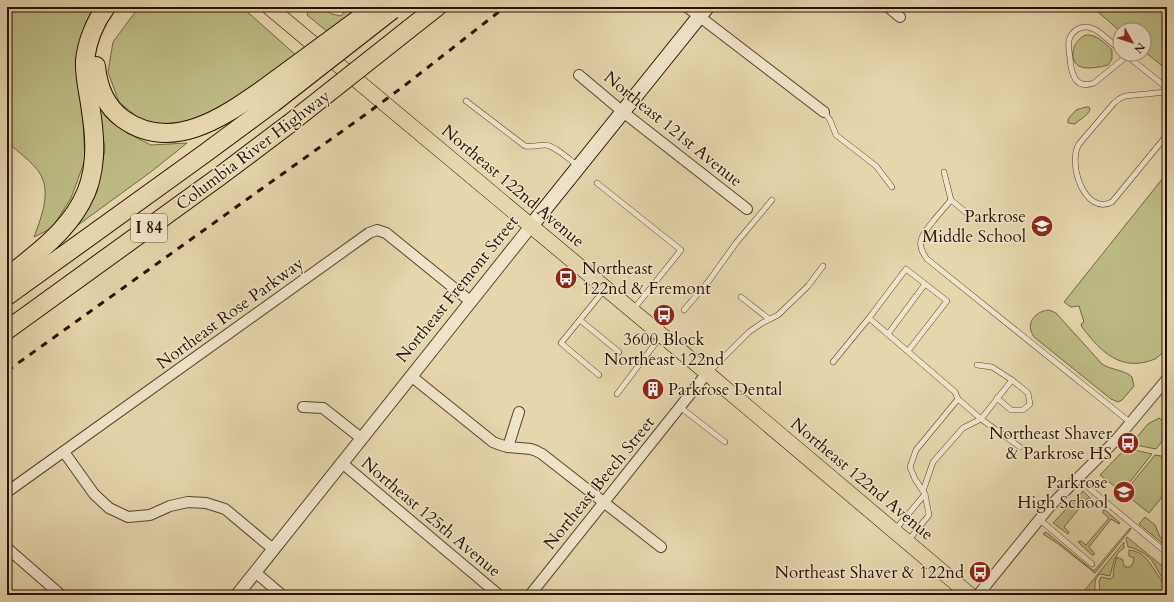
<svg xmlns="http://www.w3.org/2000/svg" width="1174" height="602" font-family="Cardo,serif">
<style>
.green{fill:#bdbb84;stroke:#726642}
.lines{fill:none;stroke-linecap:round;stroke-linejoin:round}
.service-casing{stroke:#58422b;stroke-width:6}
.minor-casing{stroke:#58422b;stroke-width:12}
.tertiary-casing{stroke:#58422b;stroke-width:14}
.secondary-casing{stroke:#281100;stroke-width:16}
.primary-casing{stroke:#281100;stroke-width:16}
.motorway-casing{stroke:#281100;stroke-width:20}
.service{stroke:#efe4ca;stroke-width:5}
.minor{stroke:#efe4ca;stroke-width:10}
.tertiary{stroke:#efe4ca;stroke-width:12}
.secondary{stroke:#efe4ca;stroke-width:14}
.primary{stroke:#e6d6ad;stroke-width:15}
.motorway{stroke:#e6d6ad;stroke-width:18}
.rail{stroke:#281100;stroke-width:3;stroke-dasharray:7 7;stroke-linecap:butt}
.motorway-bridge-casing{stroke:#281100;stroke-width:20;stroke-linecap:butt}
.motorway-bridge{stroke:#e6d6ad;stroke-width:18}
.labels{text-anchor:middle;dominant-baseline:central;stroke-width:3;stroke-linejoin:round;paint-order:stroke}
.shield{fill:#efe4ca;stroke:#64503d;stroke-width:1}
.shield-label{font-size:16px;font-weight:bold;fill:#281100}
.street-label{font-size:17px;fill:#281100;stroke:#efe4ca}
.poi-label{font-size:17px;fill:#281100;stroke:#efe4ca;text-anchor:end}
</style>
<rect width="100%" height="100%" fill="#e6d6ad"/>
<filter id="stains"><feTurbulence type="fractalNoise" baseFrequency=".005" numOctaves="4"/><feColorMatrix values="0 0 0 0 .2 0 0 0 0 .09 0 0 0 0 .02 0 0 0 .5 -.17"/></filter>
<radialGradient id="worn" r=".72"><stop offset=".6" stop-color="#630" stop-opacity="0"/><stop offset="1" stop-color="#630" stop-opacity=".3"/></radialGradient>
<g class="green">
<path d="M7,7H97L86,22L76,63L83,122L85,160L71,198L52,228L34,237C42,215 54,187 35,167C27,158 16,150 7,142Z"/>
<polygon points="139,7 242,7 297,56 258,85 211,112 170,127 141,120 119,102 108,72 113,42"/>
<polygon points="303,7 320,7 332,14 341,16 348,7 363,7 329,33 307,15 308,13 302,8"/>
<polygon points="1103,7 1164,7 1167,9 1167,70 1144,51 1144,30 1120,31 1098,12"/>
<path d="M1086,35C1096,34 1105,43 1112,50V59L1108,65C1101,67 1085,70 1079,66C1067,59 1074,39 1086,35Z"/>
<polygon points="98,107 127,133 151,145 187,143 152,171 78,225 97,192 105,149"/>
<path d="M1086,107H1089L1090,109C1088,116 1080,119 1075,124L1068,123V119L1076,110Z"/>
<path d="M1167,173V350C1162,352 1160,356 1155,359C1121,373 1100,351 1082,327L1081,324L1084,322L1079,306L1071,307L1064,302Z"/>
<path d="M1048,310L1052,311L1056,313L1102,364C1111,370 1125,370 1132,377L1134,386L1122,400L1118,402L1111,399L1034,337C1025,324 1034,312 1048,310Z"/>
<polygon points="1159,418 1167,424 1167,435 1156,449 1131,444 1148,424"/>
<polygon points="1126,448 1152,454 1122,492 1100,475"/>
<polygon points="1155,455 1167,457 1167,491 1149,513 1124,493"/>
<polygon points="1083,491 1093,501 1093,502 1088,498 1064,527 1069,532 1068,534 1053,523"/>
<polygon points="1103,510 1105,510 1120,523 1119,524 1111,519 1089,547 1095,554 1092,555 1078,542 1081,541 1086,545 1109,518 1103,513"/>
<polygon points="1145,517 1155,525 1160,537 1167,543 1167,547 1139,524"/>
<polygon points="1130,528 1131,529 1095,573 1057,543 1043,534 1046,532 1094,571"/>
<path d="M1127,537L1167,570V583C1160,577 1158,570 1153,562C1148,555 1136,548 1128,547L1126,539Z"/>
<path d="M1124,542V548C1114,554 1113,565 1110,576L1100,574C1094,578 1095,584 1095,591L1089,595H1081Z"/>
<path d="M1129,550C1150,552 1153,574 1167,586V595H1096L1100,589L1099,582L1101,577L1110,579L1113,577L1114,567L1117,557L1123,560V563L1125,567H1130L1133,563L1134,558L1129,556Z"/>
</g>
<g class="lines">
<g class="service-casing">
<g id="service">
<path d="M1120,50C1112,44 1100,30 1091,28C1082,25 1072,30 1069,40C1068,46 1069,52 1070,58C1071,73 1075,90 1094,83L1127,56"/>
<polyline points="1126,55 1167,88"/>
<path d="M1167,92L1125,96L1119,99L1114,103L1079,144C1067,164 1085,216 1112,202L1167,135"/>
<path d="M466,101L525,146C532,147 538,145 545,145C554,145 570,160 578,166"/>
<polyline points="824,112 830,120 836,135 876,166 892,187"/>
<polyline points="944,172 951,200 969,215"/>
<polyline points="597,183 681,250 633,310"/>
<path d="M951,200C945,207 940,213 934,220C923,234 914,242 927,259L1131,423"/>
<polyline points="741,297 769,319"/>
<polyline points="684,310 708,282 736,243 772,200"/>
<polyline points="580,320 619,352"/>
<polyline points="888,334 925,284"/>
<polyline points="908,351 947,301 906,269 869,318 955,392 958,399"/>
<polyline points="833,362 869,318"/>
<polyline points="708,373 749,332 762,323 778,315 808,286 823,266"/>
<polyline points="599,375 561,343 605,289"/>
<polyline points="617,394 661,336"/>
<polyline points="997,398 1011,410 1023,410 1030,404 1028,393 1012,380"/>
<polyline points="680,407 725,442"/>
<polyline points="1077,478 1167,553"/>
<polyline points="923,491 933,462 963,428 981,419 1012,380 992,367 977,365"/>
<polyline points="1039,519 1092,564"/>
<polyline points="895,530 925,494"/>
<polyline points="908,541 929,515 925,494 915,479 910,467 916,450 958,399 981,419 1020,447"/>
</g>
</g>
<g class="minor-casing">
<g id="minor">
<polyline points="687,7 824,112"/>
<polyline points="888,7 900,17"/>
<polyline points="579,75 623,112 747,209"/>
<path d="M411,376L493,442C498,444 503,446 508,447C523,449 529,446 542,454L661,547"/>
<polyline points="303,407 323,408 361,438"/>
<polyline points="508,447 519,412"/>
<polyline points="64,452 94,494 109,508 128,517 150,515 170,506 188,502 206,503 225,509 273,549"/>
<polyline points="342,463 499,595"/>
<polyline points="7,492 369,233 377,230 386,233 470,301"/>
<polyline points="7,548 61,595"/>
<polyline points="255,572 282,595"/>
<polyline points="530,595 707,373"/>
<polyline points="978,595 1051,505 1116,440 1167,379"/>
</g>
</g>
<g class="tertiary-casing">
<polyline id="tertiary" points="237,595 531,226"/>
</g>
<g class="secondary-casing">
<polyline id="secondary" points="531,226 707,7"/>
</g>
<g class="primary-casing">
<polyline id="primary" points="269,7 707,373 970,595"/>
</g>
<g class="motorway-casing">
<g id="motorway">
<polyline points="409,29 437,7"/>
<path d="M96,66C98,87 105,106 123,119C171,153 222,118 262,90"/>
<path d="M7,277C35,255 64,234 81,203C97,175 96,142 91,111C89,94 84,77 85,60C87,42 95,22 106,7"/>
<polyline points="7,296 204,154 273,103"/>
<polyline points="7,330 220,176 289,124"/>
</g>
</g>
<use href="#service" class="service"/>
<use href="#minor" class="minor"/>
<use href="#tertiary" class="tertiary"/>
<use href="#secondary" class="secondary"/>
<use href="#primary" class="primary"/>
<use href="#motorway" class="motorway"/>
<polyline class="rail" points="7,371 362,117 404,86 505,7"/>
<g class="motorway-bridge-casing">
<g id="motorway-bridge">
<polyline points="262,90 375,7"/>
<polyline points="273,103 392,10"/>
<polyline points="289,124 409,29"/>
</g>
</g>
<use href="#motorway-bridge" class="motorway-bridge"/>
</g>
<defs>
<g id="school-disc" transform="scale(1.15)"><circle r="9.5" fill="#8f2418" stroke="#efe4ca"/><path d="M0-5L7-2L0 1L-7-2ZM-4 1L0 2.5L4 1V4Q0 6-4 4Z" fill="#fff"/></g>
<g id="bus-disc" transform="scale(1.15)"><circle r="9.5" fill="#8f2418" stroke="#efe4ca"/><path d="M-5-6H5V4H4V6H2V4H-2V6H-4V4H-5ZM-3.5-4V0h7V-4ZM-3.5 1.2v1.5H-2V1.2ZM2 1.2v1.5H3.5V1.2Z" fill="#fff"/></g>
<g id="building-disc" transform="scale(1.15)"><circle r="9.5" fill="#8f2418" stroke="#efe4ca"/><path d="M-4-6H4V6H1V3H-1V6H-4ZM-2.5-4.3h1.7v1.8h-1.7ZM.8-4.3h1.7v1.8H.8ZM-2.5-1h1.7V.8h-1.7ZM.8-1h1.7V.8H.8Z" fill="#fff"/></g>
</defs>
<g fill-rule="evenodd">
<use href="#school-disc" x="1042" y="226"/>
<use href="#bus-disc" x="566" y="278"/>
<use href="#bus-disc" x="664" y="315"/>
<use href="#building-disc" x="653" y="389"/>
<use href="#bus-disc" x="1128" y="443"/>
<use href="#school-disc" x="1124" y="492"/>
<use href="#bus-disc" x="980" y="572"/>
</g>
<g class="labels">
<rect class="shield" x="131" y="214" width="36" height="28" rx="3"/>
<g class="shield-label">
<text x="149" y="228">I 84</text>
</g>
<g class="street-label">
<text transform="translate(673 129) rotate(39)">Northeast 121st Avenue</text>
<text transform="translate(253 150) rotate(-37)">Columbia River Highway</text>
<text transform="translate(513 186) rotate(40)">Northeast 122nd Avenue</text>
<text transform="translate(457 289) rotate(-51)">Northeast Fremont Street</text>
<text transform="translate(230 313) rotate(-36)">Northeast Rose Parkway</text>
<text transform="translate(862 479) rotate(40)">Northeast 122nd Avenue</text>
<text transform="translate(599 483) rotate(-51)">Northeast Beech Street</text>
<text transform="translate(431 517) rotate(40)">Northeast 125th Avenue</text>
</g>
<g class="poi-label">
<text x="1026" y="216">Parkrose<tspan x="1026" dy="20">Middle School</tspan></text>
<text x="582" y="268" text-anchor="start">Northeast<tspan x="582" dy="20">122nd &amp; Fremont</tspan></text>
<text x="664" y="339" text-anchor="middle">3600 Block<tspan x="664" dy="20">Northeast 122nd</tspan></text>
<text x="668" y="389" text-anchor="start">Parkrose Dental</text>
<text x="1112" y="433">Northeast Shaver<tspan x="1112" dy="20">&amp; Parkrose HS</tspan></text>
<text x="1108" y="482">Parkrose<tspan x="1108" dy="20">High School</tspan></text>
<text x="964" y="572">Northeast Shaver &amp; 122nd</text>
</g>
</g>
<rect width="1174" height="602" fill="none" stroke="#e6d6ad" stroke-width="24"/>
<rect x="8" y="8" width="1158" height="586" fill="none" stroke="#281100" stroke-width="2"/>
<rect x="12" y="12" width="1150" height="578" fill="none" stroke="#281100"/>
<g transform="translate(1132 42) rotate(129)"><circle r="19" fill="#efe4ca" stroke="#9f9079"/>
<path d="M0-3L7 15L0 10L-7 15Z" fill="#8f2418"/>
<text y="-6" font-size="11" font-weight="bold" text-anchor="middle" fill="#281100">N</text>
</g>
<rect width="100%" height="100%" filter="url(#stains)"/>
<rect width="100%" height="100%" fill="url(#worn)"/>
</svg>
